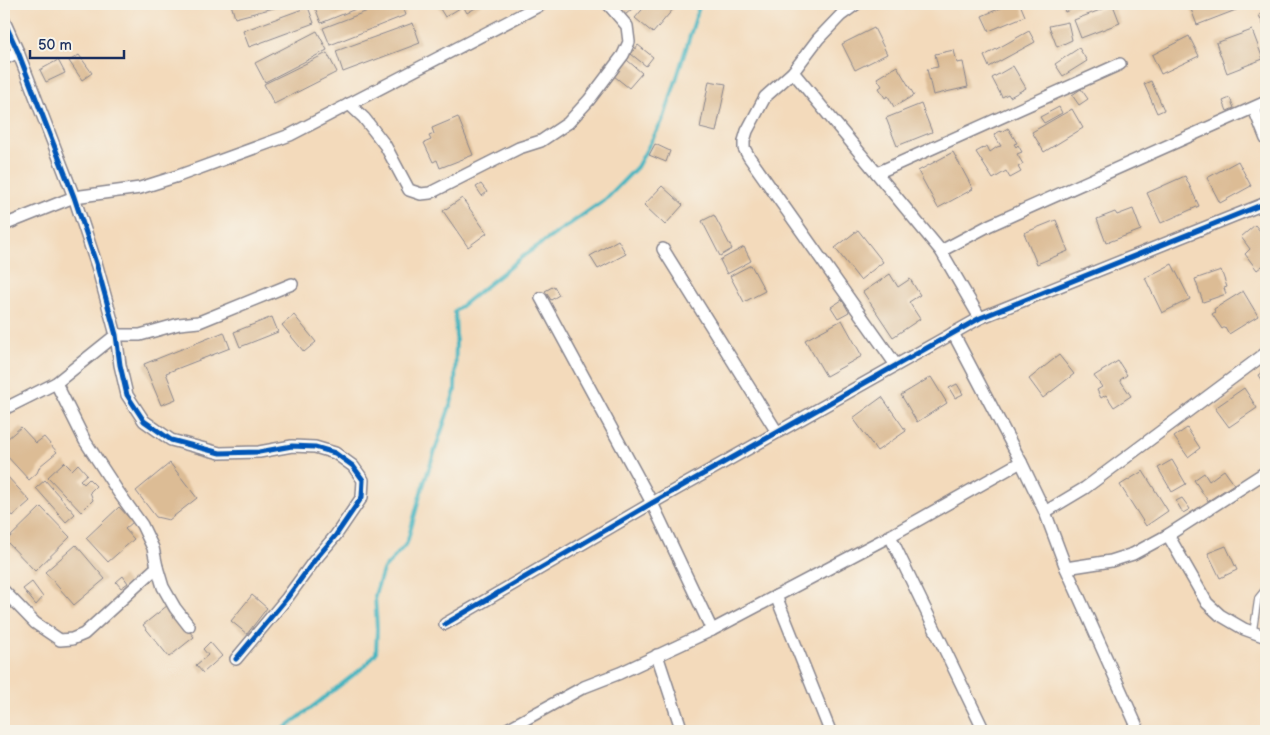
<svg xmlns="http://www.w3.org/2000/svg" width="1270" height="735" font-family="'Balsamiq Sans',sans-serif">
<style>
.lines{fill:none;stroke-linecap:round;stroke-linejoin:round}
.stream{stroke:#45b4bf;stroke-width:4}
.building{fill:#dcbc95}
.lane-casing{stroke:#87848c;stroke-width:8}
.street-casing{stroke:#87848c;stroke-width:14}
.lane{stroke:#fff;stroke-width:5.5}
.street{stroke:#fff;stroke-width:11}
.cycleway-casing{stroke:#f7f3e8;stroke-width:8}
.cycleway{stroke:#0057b8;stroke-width:5}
</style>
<rect width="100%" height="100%" fill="#f7f3e8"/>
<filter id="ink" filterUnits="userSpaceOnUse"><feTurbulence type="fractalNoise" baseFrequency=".02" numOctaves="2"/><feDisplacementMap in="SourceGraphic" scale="10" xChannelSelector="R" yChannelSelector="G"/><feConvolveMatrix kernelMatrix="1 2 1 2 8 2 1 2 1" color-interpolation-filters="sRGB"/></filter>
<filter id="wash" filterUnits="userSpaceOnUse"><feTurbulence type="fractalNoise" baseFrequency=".0096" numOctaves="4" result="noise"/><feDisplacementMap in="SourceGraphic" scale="20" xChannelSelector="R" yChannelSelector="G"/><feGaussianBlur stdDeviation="1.12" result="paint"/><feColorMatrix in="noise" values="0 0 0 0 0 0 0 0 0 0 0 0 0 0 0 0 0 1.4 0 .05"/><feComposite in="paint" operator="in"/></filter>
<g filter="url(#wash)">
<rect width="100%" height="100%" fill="#f3dabb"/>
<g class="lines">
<polyline class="stream" points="281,731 365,666 376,653 377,629 375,595 383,570 407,543 421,492 455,391 456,337 455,311 526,254 606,199 637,167 664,118 700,4"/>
</g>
<g id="blocks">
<g class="building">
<polygon points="231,4 289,4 235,18"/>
<polygon points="317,4 368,4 321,23 314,5"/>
<polygon points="386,4 402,4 406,15 330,45 323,28"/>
<polygon points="437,4 457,4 460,8 445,17"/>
<polygon points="462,4 482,4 467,13"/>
<polygon points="615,4 638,4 625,15"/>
<polygon points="647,4 670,4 674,8 653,33 635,18"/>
<polygon points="1010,4 1020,4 1025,16 989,31 982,16"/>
<polygon points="1062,4 1084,4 1065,12"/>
<polygon points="1189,4 1239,4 1241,8 1197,25"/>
<polygon points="1113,5 1120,23 1081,38 1074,20"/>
<polygon points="308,7 314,23 249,47 243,31"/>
<polygon points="1266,11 1266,31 1259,15"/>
<polygon points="1068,22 1072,40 1057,47 1049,26"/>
<polygon points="413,23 420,43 343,72 336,51"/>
<polygon points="874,28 887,54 855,70 842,44"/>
<polygon points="1252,30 1263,59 1227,73 1216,43"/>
<polygon points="317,31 327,50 265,82 255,63"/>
<polygon points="1029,31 1035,42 989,67 984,56"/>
<polygon points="1189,36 1199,56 1161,74 1152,55"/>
<polygon points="638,45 653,57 646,66 631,54"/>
<polygon points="1079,48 1087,61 1063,76 1055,64"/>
<polygon points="954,50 957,63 963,62 968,87 933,95 927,69 938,67 935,54"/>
<polygon points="327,53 337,72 274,104 264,84"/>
<polygon points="79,55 92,73 82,80 69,61"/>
<polygon points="58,60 65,73 46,82 40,70"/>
<polygon points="627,60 642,73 629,88 614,76"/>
<polygon points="897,66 914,95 894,107 888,96 885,98 879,88 882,86 877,78"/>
<polygon points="1013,66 1026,88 1010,97 1008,94 1002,97 992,78"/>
<polygon points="709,81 726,84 716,132 700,128"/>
<polygon points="1151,81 1164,110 1157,113 1144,84"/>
<polygon points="1081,89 1088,99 1079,105 1072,95"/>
<polygon points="1230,98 1234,108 1227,111 1223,101"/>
<polygon points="921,104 932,132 897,146 886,118"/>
<polygon points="1059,107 1062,113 1044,123 1040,117"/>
<polygon points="1072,109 1083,128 1044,152 1032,132"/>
<polygon points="458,117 473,155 440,168 437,160 433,162 424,143 431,140 429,136 434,134 432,128"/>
<polygon points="1008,128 1017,143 1014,144 1016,147 1018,145 1022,152 1017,154 1023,164 1018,167 1021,172 1010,178 1006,171 993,179 976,152 987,146 990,152 997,147 1001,146 994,135 1000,131 1001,132"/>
<polygon points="655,144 670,151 666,162 649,155"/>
<polygon points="953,152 973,189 938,208 918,171"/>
<polygon points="1238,161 1251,186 1220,203 1207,178"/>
<polygon points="1185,176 1199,206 1161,223 1147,193"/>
<polygon points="481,184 487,192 482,196 476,187"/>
<polygon points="662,186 683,205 665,225 644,205"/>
<polygon points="462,198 487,233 468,247 443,211"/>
<polygon points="1133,209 1141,230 1106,243 1097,219 1115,212 1117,215"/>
<polygon points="714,215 732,249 720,256 702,221"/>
<polygon points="1056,220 1068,251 1037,264 1024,233"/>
<polygon points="1255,225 1260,231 1266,226 1266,263 1257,270 1245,254 1250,249 1241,237"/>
<polygon points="858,230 883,262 860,280 835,248"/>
<polygon points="618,240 626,254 598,269 590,256"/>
<polygon points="744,247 751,261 727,274 720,260"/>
<polygon points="1172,264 1190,299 1162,313 1145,278"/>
<polygon points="751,265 765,291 744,302 730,276"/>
<polygon points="1221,270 1227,287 1224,288 1226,294 1203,302 1195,279"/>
<polygon points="890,274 898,287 910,279 920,295 909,302 920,319 893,337 863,292"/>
<polygon points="554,286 559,295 551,300 545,291"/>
<polygon points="1243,291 1258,316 1229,334 1225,327 1222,329 1212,314 1215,312 1214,309"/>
<polygon points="842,300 849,312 838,318 831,307"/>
<polygon points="294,315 316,342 304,352 282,325"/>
<polygon points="272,317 278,332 240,347 234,332"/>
<polygon points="842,320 862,356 826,376 805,340"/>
<polygon points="224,332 230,348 166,373 176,399 161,405 144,364"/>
<polygon points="1059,355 1074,374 1043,398 1029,379"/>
<polygon points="1118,361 1127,375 1120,380 1131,396 1114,407 1106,395 1101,398 1097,390 1102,387 1094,376"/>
<polygon points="1266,370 1266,386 1259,375"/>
<polygon points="931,377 947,403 917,422 901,395"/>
<polygon points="957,384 963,394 955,398 949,388"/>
<polygon points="1244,388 1257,408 1229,427 1215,408"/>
<polygon points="882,397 906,431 877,451 853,418"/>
<polygon points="21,427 36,443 44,437 57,452 40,466 37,473 29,480 5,454 7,439"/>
<polygon points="1187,428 1200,448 1188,457 1174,437"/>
<polygon points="1172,460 1186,484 1172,492 1158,468"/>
<polygon points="64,462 72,470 78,464 87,474 80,480 84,484 89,479 96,486 90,492 93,500 81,512 48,477"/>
<polygon points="170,463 197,498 169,520 156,517 136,491"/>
<polygon points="1224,470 1234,484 1208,501 1194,480 1204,473 1209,481"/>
<polygon points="1143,471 1168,511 1146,526 1120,485"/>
<polygon points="6,475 30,501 13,516 5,506 4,507 4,477"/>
<polygon points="45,480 75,514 66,522 36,488"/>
<polygon points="1182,498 1190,509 1183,513 1176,501"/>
<polygon points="41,507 70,537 35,571 6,541"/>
<polygon points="119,507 133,522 125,529 134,539 108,562 86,538"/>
<polygon points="76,545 105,579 74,605 45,572"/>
<polygon points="1226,546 1237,570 1220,578 1208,553"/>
<polygon points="123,576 128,583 121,588 116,582"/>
<polygon points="32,582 43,597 36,605 23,589"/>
<polygon points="252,595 267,608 247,634 231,621"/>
<polygon points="168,605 194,637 169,657 143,625"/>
<polygon points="210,642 222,656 203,673 196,665 208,655 203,649"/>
</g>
</g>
</g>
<g filter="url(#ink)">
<use href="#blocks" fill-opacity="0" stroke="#87848c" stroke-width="1"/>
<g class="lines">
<g class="lane-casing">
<polyline id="lane" points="1253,632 1258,598 1266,588"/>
</g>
<g class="street-casing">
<g id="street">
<polyline points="856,4 841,15 818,39 793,72 765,97 747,131 744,141 744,148 749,157 896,365"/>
<polyline points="4,21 18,52 74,197 97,266 116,335 120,365 127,395 144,421 171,440 220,453 259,452 292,446 315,447 335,453 353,466 363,480 362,497 336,535 314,561 287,598 236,659"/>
<polyline points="4,59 18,52"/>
<polyline points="793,72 941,251 980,318"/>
<polyline points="349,104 364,118 385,145 409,190 421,194 430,193 519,148 541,141 568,123 589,100 623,55 629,42 627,26 608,4"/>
<polyline points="1254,109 1266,139"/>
<polyline points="877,173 1120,64"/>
<polyline points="4,225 74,197 140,188 178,176 290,135 542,4"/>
<polyline points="663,249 777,432"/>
<polyline points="941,251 990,225 1266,102"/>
<polyline points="541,298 652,503 712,630"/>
<polyline points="953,333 1021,462 1045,512 1066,568 1139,731"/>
<polyline points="56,383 85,441 119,493 142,525 153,548 157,567 163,587 175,608 189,626"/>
<polyline points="4,409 56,383 116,335 140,335 179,324 199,322 292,284"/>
<polyline points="1045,512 1085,488 1266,353"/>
<polyline points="1168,535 1207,603 1220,615 1244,629 1266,637"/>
<polyline points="890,536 984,731"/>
<polyline points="1066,568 1111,561 1133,554 1168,535 1266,472"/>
<polyline points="4,591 35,623 60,640 72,639 84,634 157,567"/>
<polyline points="776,596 830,731"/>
<polyline points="445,624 652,503 980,318 1266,203"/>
<polyline points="657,655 682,731"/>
<polyline points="504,731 584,687 620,673 712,630 890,536 1021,462"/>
</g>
</g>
<use href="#lane" class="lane"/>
<use href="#street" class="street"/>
<g class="cycleway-casing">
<g id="cycleway">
<polyline points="4,21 18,52 74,197 97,266 116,335 120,365 127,395 144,421 171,440 220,453 259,452 292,446 315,447 335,453 353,466 363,480 362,497 336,535 314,561 287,598 236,659"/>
<polyline points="445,624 652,503 980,318 1266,203"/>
</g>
</g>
<use href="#cycleway" class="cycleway"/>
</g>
</g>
<rect width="1270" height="735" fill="none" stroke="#f7f3e8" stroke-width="20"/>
<path d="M30 50v8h94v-8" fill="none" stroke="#1b2f5e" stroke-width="2.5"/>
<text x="38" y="50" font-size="15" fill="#1b2f5e" stroke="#f7f3e8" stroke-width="4" paint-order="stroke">50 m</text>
</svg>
